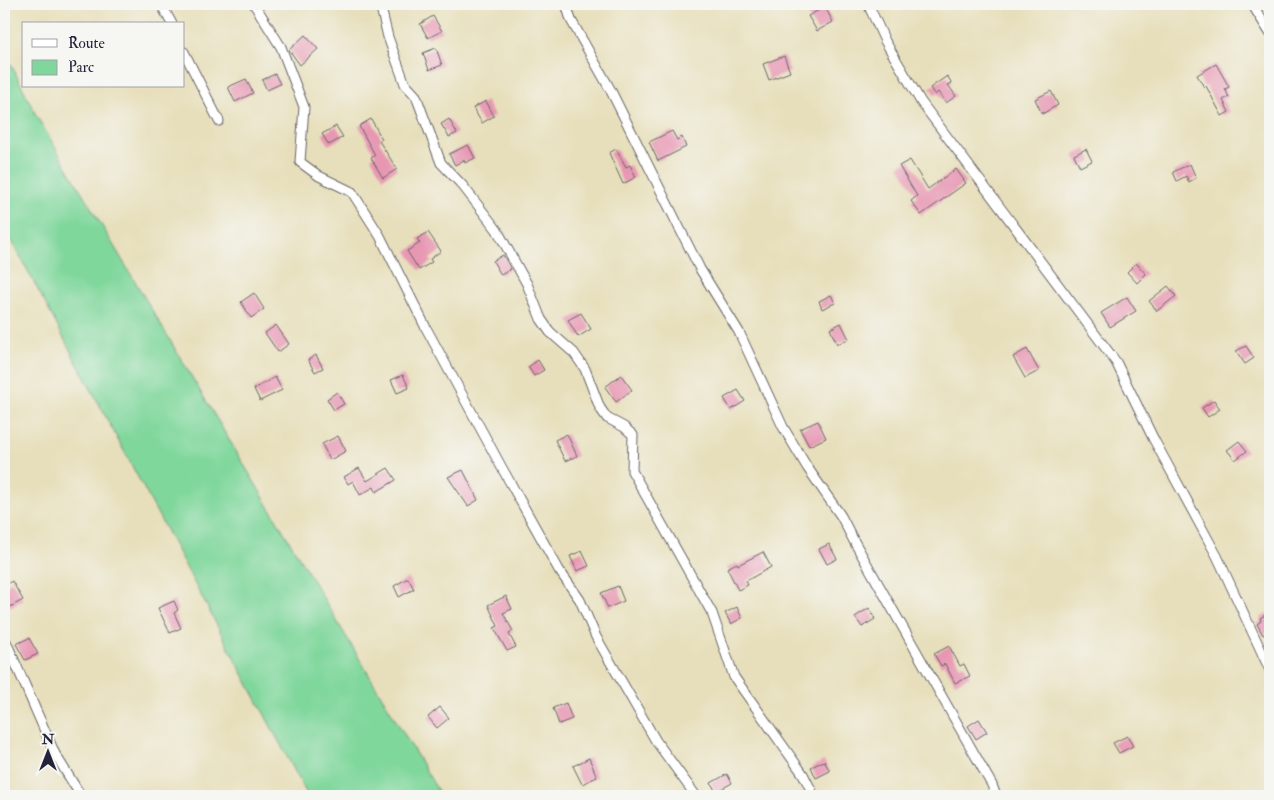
<svg xmlns="http://www.w3.org/2000/svg" width="1274" height="800" font-family="'IM FELL Double Pica',serif">
<style>
.green{fill:#80d79c;stroke:#517c6c}
.building{fill:#e797b2}
.lines{fill:none;stroke-linecap:round;stroke-linejoin:round}
.street-casing{stroke:#676468;stroke-width:11}
.street{stroke:#fff;stroke-width:9}
</style>
<rect width="100%" height="100%" fill="#f6f6f2"/>
<filter id="ink" filterUnits="userSpaceOnUse"><feTurbulence type="fractalNoise" baseFrequency=".02" numOctaves="2"/><feDisplacementMap in="SourceGraphic" scale="10" xChannelSelector="R" yChannelSelector="G"/><feConvolveMatrix kernelMatrix="1 2 1 2 8 2 1 2 1" color-interpolation-filters="sRGB"/></filter>
<filter id="wash" filterUnits="userSpaceOnUse"><feTurbulence type="fractalNoise" baseFrequency=".0096" numOctaves="4" result="noise"/><feDisplacementMap in="SourceGraphic" scale="20" xChannelSelector="R" yChannelSelector="G"/><feGaussianBlur stdDeviation="1.12" result="paint"/><feColorMatrix in="noise" values="0 0 0 0 0 0 0 0 0 0 0 0 0 0 0 0 0 1.4 0 .05"/><feComposite in="paint" operator="in"/></filter>
<g filter="url(#wash)">
<rect width="100%" height="100%" fill="#e7dfbb"/>
<polygon class="green" points="4,50 36,115 441,796 308,796 4,226"/>
<g id="blocks">
<g class="building">
<polygon points="825,7 833,22 817,31 808,16"/>
<polygon points="433,16 442,31 428,38 420,24"/>
<polygon points="305,35 318,49 300,65 289,50"/>
<polygon points="436,48 442,65 429,70 423,53"/>
<polygon points="784,56 790,72 769,80 763,64"/>
<polygon points="1216,64 1229,87 1225,89 1229,97 1223,100 1229,112 1222,116 1206,86 1204,87 1197,75"/>
<polygon points="275,74 280,84 267,90 262,80"/>
<polygon points="947,76 952,83 948,85 956,96 946,103 938,92 935,95 930,88"/>
<polygon points="246,79 253,93 235,102 228,87"/>
<polygon points="1051,91 1058,105 1042,114 1035,99"/>
<polygon points="486,101 494,116 482,123 473,108"/>
<polygon points="371,119 382,139 379,141 397,169 383,178 371,158 375,155 359,126"/>
<polygon points="449,119 457,133 449,137 441,124"/>
<polygon points="336,126 343,137 329,145 322,134"/>
<polygon points="672,131 677,140 682,137 686,147 658,161 649,142"/>
<polygon points="468,145 475,158 465,163 464,160 455,165 449,154"/>
<polygon points="616,149 626,167 630,165 636,177 623,184 609,153"/>
<polygon points="1086,149 1092,161 1080,167 1074,155"/>
<polygon points="910,160 928,189 956,169 966,183 921,215 911,201 917,196 899,166"/>
<polygon points="1190,164 1196,178 1189,182 1186,176 1177,181 1173,172"/>
<polygon points="428,232 441,251 430,259 432,262 419,270 407,251 420,243 417,239"/>
<polygon points="503,255 511,269 501,275 493,261"/>
<polygon points="1136,263 1146,274 1137,283 1127,272"/>
<polygon points="1168,286 1176,296 1157,311 1149,301"/>
<polygon points="254,293 264,309 251,318 241,302"/>
<polygon points="831,295 835,303 822,309 819,301"/>
<polygon points="1127,297 1136,311 1110,327 1101,313"/>
<polygon points="581,313 591,329 578,337 568,320"/>
<polygon points="841,323 849,339 837,344 830,329"/>
<polygon points="276,325 289,344 278,352 265,333"/>
<polygon points="1246,346 1254,358 1245,364 1236,351"/>
<polygon points="1027,349 1039,371 1025,378 1013,357"/>
<polygon points="316,355 323,368 315,372 308,360"/>
<polygon points="538,360 544,370 534,376 528,367"/>
<polygon points="403,375 409,388 397,393 391,380"/>
<polygon points="621,375 632,390 616,402 605,387"/>
<polygon points="275,377 282,390 260,401 254,389"/>
<polygon points="738,390 745,401 731,410 724,398"/>
<polygon points="337,392 344,404 334,410 327,399"/>
<polygon points="1214,400 1220,409 1208,417 1202,408"/>
<polygon points="818,421 826,438 809,446 800,429"/>
<polygon points="567,434 577,456 565,461 555,440"/>
<polygon points="338,436 346,451 330,460 322,444"/>
<polygon points="1239,441 1247,451 1235,460 1227,450"/>
<polygon points="359,468 367,481 388,468 396,480 376,492 374,487 360,495 353,481 348,484 344,477"/>
<polygon points="463,470 478,500 468,506 448,477"/>
<polygon points="829,544 837,559 827,564 819,549"/>
<polygon points="582,551 589,566 577,571 570,556"/>
<polygon points="763,552 771,567 746,581 748,585 738,590 727,568 737,563 738,565"/>
<polygon points="408,578 414,589 399,597 394,586"/>
<polygon points="12,581 23,600 10,607 4,597 4,586"/>
<polygon points="618,586 624,601 608,608 601,593"/>
<polygon points="506,596 512,609 503,613 513,631 509,634 516,647 507,651 494,628 498,626 488,605"/>
<polygon points="174,601 178,610 174,613 181,628 170,633 158,608"/>
<polygon points="737,607 742,618 731,624 725,613"/>
<polygon points="869,608 875,619 862,627 855,617"/>
<polygon points="1267,614 1270,617 1270,638 1268,633 1263,635 1257,624 1261,621 1260,618"/>
<polygon points="29,638 38,654 25,660 16,644"/>
<polygon points="949,646 960,666 964,664 970,676 955,683 945,664 941,666 934,654"/>
<polygon points="566,703 572,719 559,724 553,708"/>
<polygon points="440,707 449,718 437,728 428,717"/>
<polygon points="979,719 987,732 976,739 968,726"/>
<polygon points="1127,736 1133,746 1119,753 1113,743"/>
<polygon points="589,758 597,777 582,784 573,766"/>
<polygon points="824,761 830,771 816,778 811,767"/>
<polygon points="727,774 732,783 716,792 711,783"/>
</g>
</g>
</g>
<g filter="url(#ink)">
<use href="#blocks" fill-opacity="0" stroke="#676468" stroke-width="1"/>
<g class="lines">
<g class="street-casing">
<g id="street">
<polyline points="161,4 172,24"/>
<polyline points="254,4 281,47 304,107 300,162 319,176 352,192 380,236 426,328 502,468 559,570 580,600 596,637 656,741 696,796"/>
<polyline points="380,4 388,37 405,84 416,96 441,163 463,186 497,230 527,284 541,319 550,332 574,353 585,369 600,408 607,418 624,427 633,435 632,471 712,613 734,677 803,774 814,796"/>
<polyline points="566,4 571,20 610,89 700,269 739,332 783,427 807,467 841,516 855,543 992,785 996,796"/>
<polyline points="868,4 885,41 921,102 1116,362 1153,438 1217,556 1270,670"/>
<polyline points="1252,4 1270,33"/>
<polyline points="184,52 219,121"/>
<polyline points="4,637 55,754 81,796"/>
</g>
</g>
<use href="#street" class="street"/>
</g>
</g>
<rect width="1274" height="800" fill="none" stroke="#f6f6f2" stroke-width="20"/>
<rect x="22" y="22" width="162" height="65" fill="#f6f6f2" stroke="#a1a1a9"/>
<rect x="32" y="39" width="25" height="8" fill="#ffffff" stroke="#a1a1a9"/>
<text x="68" y="48" font-size="15" fill="#22223b">Route</text>
<rect x="32" y="60" width="25" height="15" fill="#80d79c" stroke="#a1a1a9"/>
<text x="68" y="72" font-size="15" fill="#22223b">Parc</text>
<g transform="translate(48 752)" stroke="#f6f6f2" stroke-width="4" paint-order="stroke">
<path d="M0-4L9 19L0 12L-9 19Z" fill="#22223b"/>
<text y="-8" font-size="14" font-weight="bold" text-anchor="middle" fill="#22223b">N</text>
</g>
</svg>
